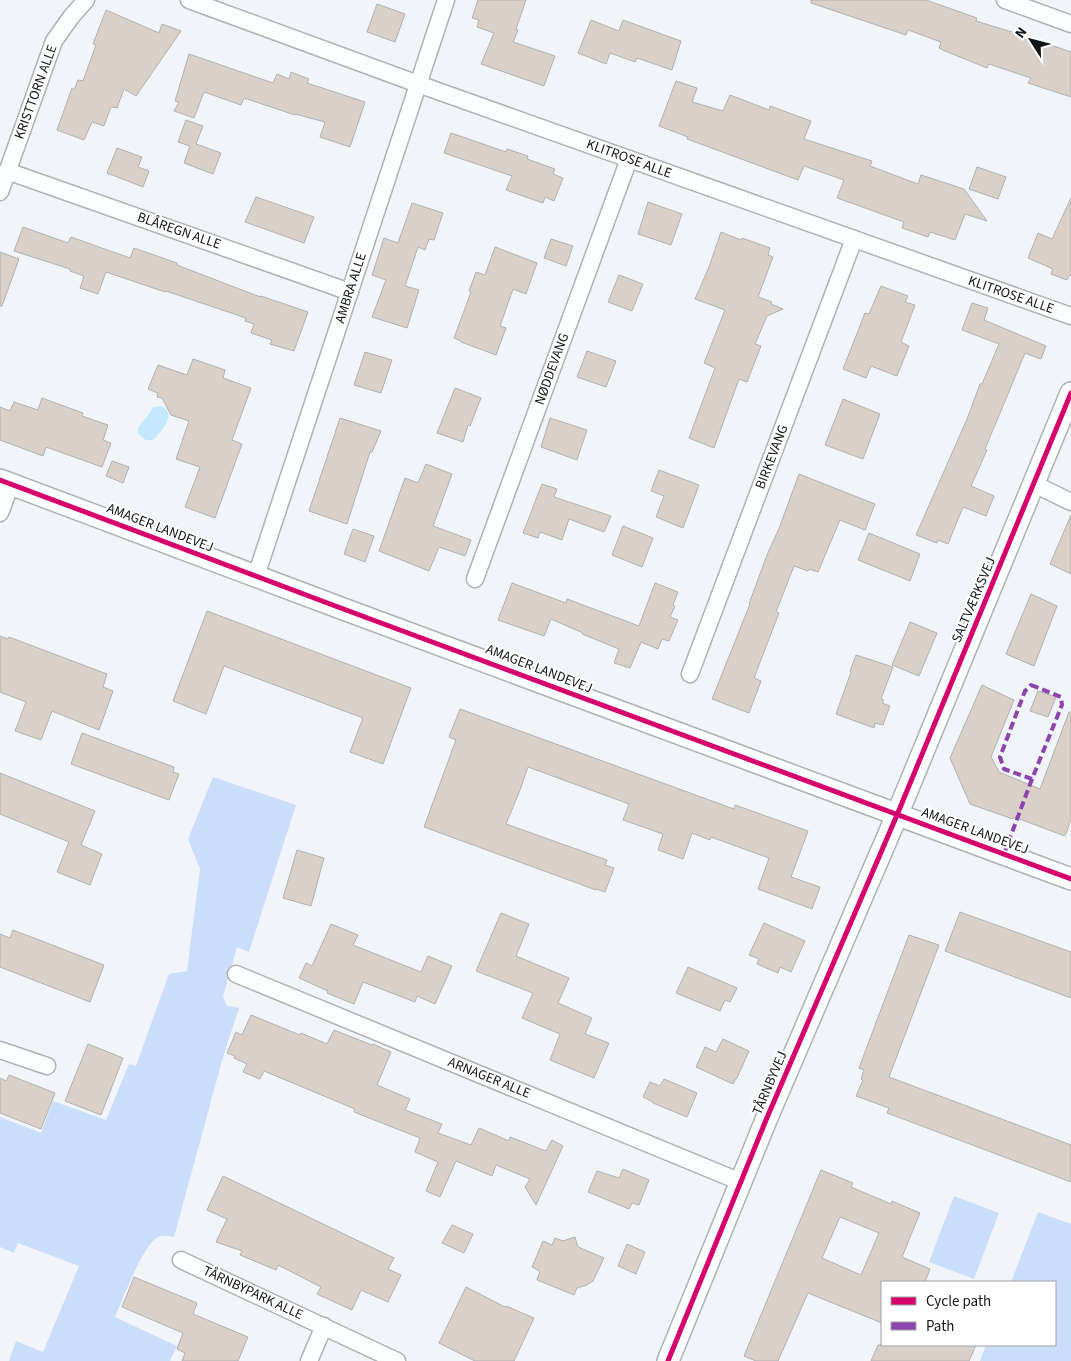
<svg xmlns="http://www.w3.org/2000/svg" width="1071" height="1361" font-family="'Source Sans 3',sans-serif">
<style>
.green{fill:#caddfb}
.water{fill:#c4e8fd}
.building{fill:#dbd0c7;stroke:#b0b0b1;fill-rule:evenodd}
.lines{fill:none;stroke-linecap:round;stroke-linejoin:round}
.minor-casing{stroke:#afb1b5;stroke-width:19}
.tertiary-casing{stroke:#afb1b5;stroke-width:24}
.minor{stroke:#fdfefe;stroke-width:16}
.tertiary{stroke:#fdfefe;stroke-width:21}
.quiet{stroke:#8e44ad;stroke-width:4;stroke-dasharray:8 4;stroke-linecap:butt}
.cycleway-casing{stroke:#fff;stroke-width:8}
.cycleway{stroke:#d6006c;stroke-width:5}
.labels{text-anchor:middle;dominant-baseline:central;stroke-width:4;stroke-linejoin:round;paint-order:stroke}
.street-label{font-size:14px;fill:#111417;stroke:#fff}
</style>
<rect width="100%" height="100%" fill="#f1f5fa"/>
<g class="green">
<path d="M213,777L296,805L249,952L237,947L223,997L227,1006L239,1008L223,1057L174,1237C168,1236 163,1235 158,1237C142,1246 123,1299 115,1317L177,1346L170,1361H9L16,1341L43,1352L79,1266L18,1243L14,1253L0,1247V1117L41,1133L53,1101L106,1120L129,1064L136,1066L169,974L187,971L200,869L188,839Z"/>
<polygon points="954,1196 999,1213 974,1279 929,1262"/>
<polygon points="1038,1212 1071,1224 1071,1361 980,1361 986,1345 1055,1345 1055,1282 1011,1282"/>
</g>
<path class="water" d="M161,406C178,413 162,431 154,439C147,443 142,438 138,433V428L154,407Z"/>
<g class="building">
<polygon points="478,0 526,0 516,29 518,30 513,42 555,56 544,86 481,64 494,33 477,27 479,20 472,18"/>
<polygon points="811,0 926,0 977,18 976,21 1028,37 1071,52 1071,97 1028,83 1031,78 989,64 987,68 945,51 939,48 941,42 908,30 906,35 811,3"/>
<polygon points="377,4 405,14 395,42 367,32"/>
<polygon points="106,10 159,33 162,24 181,31 136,96 124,89 117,108 111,107 104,126 92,122 84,140 57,130 72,88 74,90 78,80 83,81 96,45 93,44"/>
<polygon points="591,20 619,31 623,20 681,41 672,70 637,58 635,62 610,53 606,64 578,53"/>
<polygon points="189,54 273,83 277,74 289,79 291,72 309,79 307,83 365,102 350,147 320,137 325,122 295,114 295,115 244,98 241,105 204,92 194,118 174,111 179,102 175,101"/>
<polygon points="676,81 697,88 692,102 723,111 730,95 769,110 770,106 811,121 804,139 872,161 870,166 918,184 921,175 964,189 987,221 965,214 955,240 930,232 928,237 902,228 904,222 837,198 844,180 804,166 798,180 687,139 688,137 659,126"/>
<polygon points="186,120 203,126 196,144 221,153 213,174 184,163 190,146 178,142"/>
<polygon points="451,133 506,152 507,149 528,156 527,159 555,169 553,174 563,178 554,201 545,197 543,203 506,190 512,176 444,153"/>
<polygon points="117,148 142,157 138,167 149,171 143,187 107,173"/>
<polygon points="977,167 1006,177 998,199 969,189"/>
<polygon points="256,197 314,217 304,243 245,222"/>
<polygon points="1071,198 1071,276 1069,275 1067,280 1051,274 1053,269 1028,258 1038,233 1052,239"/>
<polygon points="648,202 682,214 671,245 638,234"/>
<polygon points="412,203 443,213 434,240 429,239 425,250 418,247 405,286 419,290 407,328 372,317 386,280 372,275 384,238 398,243"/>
<polygon points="23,227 68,243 71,237 130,258 134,248 177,263 177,265 255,295 261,297 261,296 308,312 294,351 270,344 272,340 251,333 254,324 245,321 246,318 166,291 165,292 106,272 98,294 80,288 84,276 70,271 70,269 14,251"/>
<polygon points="721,232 741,240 742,238 770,248 768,255 773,257 758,297 772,302 771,304 783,309 767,316 755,344 761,346 747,382 739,379 714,448 689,438 715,368 704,363 725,310 695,299 709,267"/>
<polygon points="551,239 573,246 566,266 544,258"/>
<polygon points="495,247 537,263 526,294 513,289 500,326 506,328 496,355 461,342 461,341 454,338 471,292 469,291 476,272 485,275"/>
<polygon points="0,252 19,259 2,306 0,306"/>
<polygon points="619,275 643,284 632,311 608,302"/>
<polygon points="881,286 908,296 905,302 915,305 901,342 909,346 897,376 871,366 866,378 843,369 865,313 869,314"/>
<polygon points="972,303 988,308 984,320 1046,346 1041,359 1025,353 985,449 987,450 971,486 994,496 986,516 963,507 948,544 938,540 937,543 916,535 967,419 980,384 982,384 999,344 962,330"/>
<polygon points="587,351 616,361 606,387 577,377"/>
<polygon points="365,352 392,360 381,393 354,385"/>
<polygon points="193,359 225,370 223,378 251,388 232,440 242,444 215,518 185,507 200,467 176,459 189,421 171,415 162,398 157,397 158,393 148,389 158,365 187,375"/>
<polygon points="455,388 481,398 470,426 468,425 463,442 437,433"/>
<polygon points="42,398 83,413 82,416 108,425 103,440 111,443 102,467 46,447 43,456 0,440 0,407 10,411 14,402 38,410"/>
<polygon points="843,399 880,414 863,459 825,445"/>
<polygon points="340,418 381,431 372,452 370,452 347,524 309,511"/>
<polygon points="550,418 587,430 577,460 541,447"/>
<polygon points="112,461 129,467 123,483 106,476"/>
<polygon points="426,464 452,474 433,526 471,540 465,556 439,547 429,571 379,551 405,478 418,483"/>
<polygon points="659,470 699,485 683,528 656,517 664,496 651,491"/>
<polygon points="799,474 875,504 865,530 840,520 818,572 809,569 808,571 794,566 776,612 779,613 754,678 761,681 749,713 712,699 750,604 749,604 767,555 780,526"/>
<polygon points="542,484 557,489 554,497 611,516 604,532 569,519 562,540 540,532 538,538 523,533"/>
<polygon points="1071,515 1071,574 1050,564"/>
<polygon points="623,526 653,538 642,567 612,555"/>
<polygon points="353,529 374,536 365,562 344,554"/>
<polygon points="869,533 920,554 910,581 858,560"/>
<polygon points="512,583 566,603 567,599 639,626 655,583 678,592 673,605 675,606 670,617 678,620 669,641 662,639 658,649 641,642 630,668 614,663 619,649 582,634 583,633 551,619 544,636 498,620"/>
<polygon points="1031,594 1057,606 1034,666 1006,654"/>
<polygon points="207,611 411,688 383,764 350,752 363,718 224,666 206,714 173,701"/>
<polygon points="910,622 937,633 919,676 892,665"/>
<polygon points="0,636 8,639 9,637 107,674 103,687 113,691 99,730 52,711 41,740 15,731 26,702 0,692"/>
<polygon points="856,655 893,667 881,699 884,700 882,703 890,706 883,725 875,723 874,728 836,714 851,672 850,671"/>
<polygon points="982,685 1014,700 991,757 999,772 1040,789 1069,712 1071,712 1071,819 1065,836 1014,817 1013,819 970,804 950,758"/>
<polygon points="1038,691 1056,697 1048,717 1030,711"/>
<polygon points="460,709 734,809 735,805 808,831 791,877 820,887 812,909 758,889 769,858 711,837 710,840 692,833 683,859 658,850 663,834 623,820 629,804 528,767 520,790 506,824 607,860 605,865 614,868 605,892 596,889 596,890 424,827 456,740 449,737"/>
<polygon points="82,733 174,767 173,772 179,774 169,800 71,764"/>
<polygon points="0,773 95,811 81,845 102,854 90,885 57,872 69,842 0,814"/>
<polygon points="297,850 324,858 311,906 283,898"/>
<polygon points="960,912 1071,952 1071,998 945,951"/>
<polygon points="501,913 529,924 516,956 569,978 558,1003 592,1018 585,1034 609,1043 594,1078 550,1060 560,1034 522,1018 533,993 476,971"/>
<polygon points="764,923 805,941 791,972 780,967 778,973 757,964 759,959 749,955"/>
<polygon points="331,924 358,935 353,945 421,972 428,956 452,966 435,1004 417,996 415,1002 363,982 354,1004 327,993 328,991 299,978 306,963 312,966"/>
<polygon points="13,930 104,965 90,1002 0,967 0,934 10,938"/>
<polygon points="909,935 939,945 889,1077 1071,1145 1071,1182 887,1113 889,1108 856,1096 863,1080 861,1079 864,1070 859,1068"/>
<polygon points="688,967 737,988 730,1002 725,1000 720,1011 676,993"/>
<polygon points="251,1015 300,1035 301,1033 327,1044 334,1030 372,1045 373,1044 391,1052 377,1085 410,1099 405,1110 442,1124 438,1133 471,1145 479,1128 509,1141 510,1137 546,1151 552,1140 563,1146 536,1205 525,1187 530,1179 496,1165 492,1176 456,1161 440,1197 426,1191 438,1162 415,1152 420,1138 354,1112 355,1109 264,1071 260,1079 243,1072 247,1064 234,1058 235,1056 227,1053 236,1032 242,1035"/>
<polygon points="723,1039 749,1051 737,1078 736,1078 733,1084 696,1067 705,1047 716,1052"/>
<polygon points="88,1044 123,1058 101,1115 65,1101"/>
<polygon points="9,1075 55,1093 41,1129 0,1113 0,1078 6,1081"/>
<polygon points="664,1079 697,1093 687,1117 653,1103 653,1102 643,1097 650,1082 660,1086"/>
<polygon points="623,1169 649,1180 639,1205 632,1203 629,1209 588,1192 597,1171 619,1178"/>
<path d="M821,1170L853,1183L851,1187L891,1204L892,1201L920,1213L902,1257L930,1269L925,1282H882V1323L808,1293L778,1361H756L744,1356ZM840,1217L879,1233L861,1275L822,1258Z"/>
<polygon points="223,1176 394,1258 388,1269 401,1275 388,1302 361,1290 352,1310 317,1294 321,1287 278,1265 276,1270 240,1255 242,1251 216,1242 227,1219 207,1210"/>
<polygon points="452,1225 473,1234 464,1253 442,1243"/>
<polygon points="575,1237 578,1247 604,1258 593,1281 587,1285 577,1288 574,1295 537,1280 540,1271 532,1267 543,1241 552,1245 555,1238 563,1241"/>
<polygon points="627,1244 645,1252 636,1274 618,1266"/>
<polygon points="134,1277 197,1303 193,1314 248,1337 238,1361 182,1361 185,1353 177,1349 183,1333 122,1307"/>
<polygon points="466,1287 505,1307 506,1306 534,1318 514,1361 475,1361 439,1343"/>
<polygon points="878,1345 976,1345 969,1361 871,1361"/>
</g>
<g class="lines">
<g class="minor-casing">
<g id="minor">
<polyline points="189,0 418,84 1071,316"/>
<polyline points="1005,0 1071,24"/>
<polyline points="7,171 350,292"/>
<polyline points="0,192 54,41 71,17 86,0"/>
<polyline points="1034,484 1071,502"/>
<polyline points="0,513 11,484"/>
<polyline points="256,576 446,0"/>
<polyline points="475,579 629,159"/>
<polyline points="690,674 854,239"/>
<polyline points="236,974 741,1182"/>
<polyline points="0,1050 47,1066"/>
<polyline points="181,1260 397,1361"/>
<polyline points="309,1361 324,1326"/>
</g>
</g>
<g class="tertiary-casing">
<g id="tertiary">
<polyline points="0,480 338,607 1071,879"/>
<polyline points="668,1361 766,1120 897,815 1071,393"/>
</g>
</g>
<use href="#minor" class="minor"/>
<use href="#tertiary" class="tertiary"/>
<g class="quiet">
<polygon points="1031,685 1061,697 1062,705 1032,779 1004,769 1000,757 1025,691"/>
<polyline points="1004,854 1032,779"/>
</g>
<g class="cycleway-casing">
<g id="cycleway">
<polyline points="0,480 338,607 1071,879"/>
<polyline points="668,1361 766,1120 897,815 1071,393"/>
</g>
</g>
<use href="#cycleway" class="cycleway"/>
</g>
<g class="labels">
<g class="street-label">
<text transform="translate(36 92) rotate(-70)">KRISTTORN ALLE</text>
<text transform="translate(629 159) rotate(20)">KLITROSE ALLE</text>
<text transform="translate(179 231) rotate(19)">BLÅREGN ALLE</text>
<text transform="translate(351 288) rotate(-72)">AMBRA ALLE</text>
<text transform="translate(1011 295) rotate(19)">KLITROSE ALLE</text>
<text transform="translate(552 369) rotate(-70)">NØDDEVANG</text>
<text transform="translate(772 457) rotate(-69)">BIRKEVANG</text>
<text transform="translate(160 528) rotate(21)">AMAGER LANDEVEJ</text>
<text transform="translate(974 600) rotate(-67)">SALTVÆRKSVEJ</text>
<text transform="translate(539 669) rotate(21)">AMAGER LANDEVEJ</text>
<text transform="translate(975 831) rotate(20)">AMAGER LANDEVEJ</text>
<text transform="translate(489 1078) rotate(22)">ARNAGER ALLE</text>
<text transform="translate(770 1083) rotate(-67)">TÅRNBYVEJ</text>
<text transform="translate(253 1293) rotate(25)">TÅRNBYPARK ALLE</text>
</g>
</g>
<rect x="881" y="1281" width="175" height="65" fill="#ffffff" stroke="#a0a1a2"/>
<rect x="891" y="1297" width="25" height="8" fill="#d6006c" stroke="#a0a1a2"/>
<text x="926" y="1306" font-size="15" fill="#111417">Cycle path</text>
<rect x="891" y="1322" width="25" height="8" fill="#8e44ad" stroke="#a0a1a2"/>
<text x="926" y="1331" font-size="15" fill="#111417">Path</text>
<g transform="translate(1031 40) rotate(306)" stroke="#ffffff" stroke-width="4" paint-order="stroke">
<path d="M0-4L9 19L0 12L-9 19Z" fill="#111417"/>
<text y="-8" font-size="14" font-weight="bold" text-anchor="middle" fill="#111417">N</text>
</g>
</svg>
